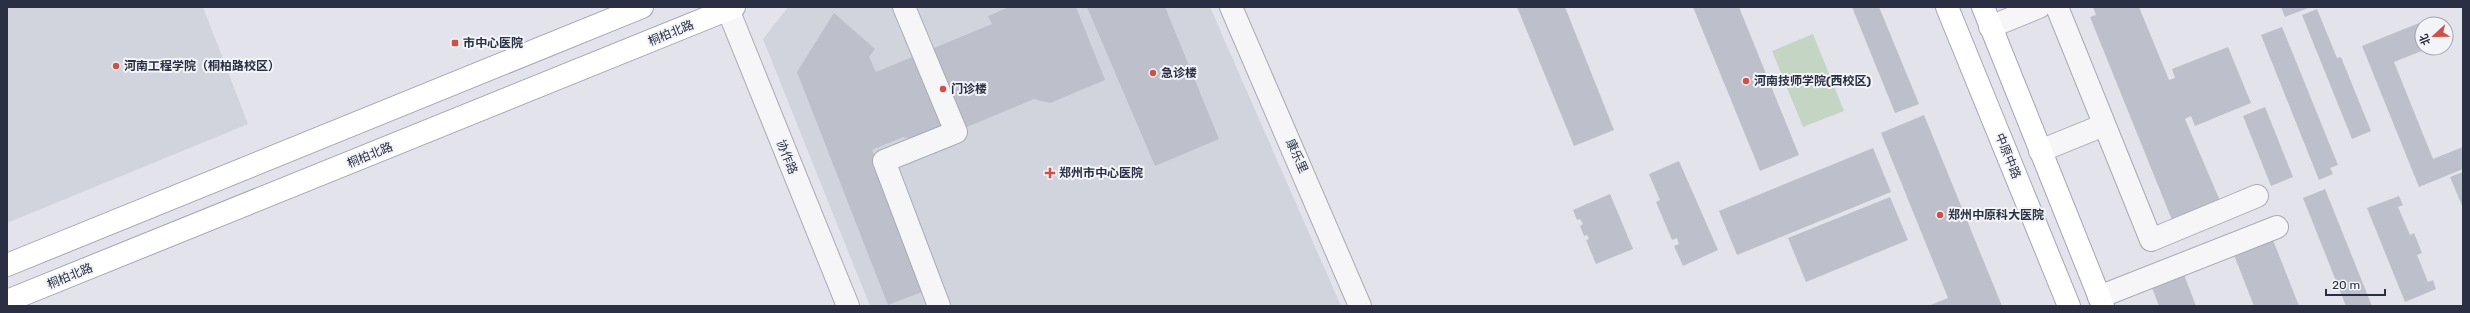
<svg xmlns="http://www.w3.org/2000/svg" width="2470" height="313" font-family="Rubik,'Noto Sans SC',sans-serif">
<style>
.built{fill:#d1d3dd}
.green{fill:#c5d5c4}
.building{fill:#bdbfcb}
.lines{fill:none;stroke-linecap:round;stroke-linejoin:round}
.minor-casing{stroke:#a8aab5;stroke-width:24}
.major-casing{stroke:#a2a6b7;stroke-width:24}
.minor{stroke:#f6f6f9;stroke-width:22}
.major{stroke:#fff;stroke-width:22}
.poi-dot{fill:#cf4f49;stroke:#f3f4f8;stroke-width:1.5}
.labels{text-anchor:middle;dominant-baseline:central;stroke-width:4;stroke-linejoin:round;paint-order:stroke}
.street-label{font-size:12px;fill:#2a2f43;stroke:#f3f4f8}
.poi-label{font-size:12px;font-weight:bold;fill:#2a2f43;stroke:#f3f4f8;text-anchor:start}
</style>
<rect width="100%" height="100%" fill="#e3e4eb"/>
<g class="built">
<polygon points="7,7 203,7 248,124 7,223"/>
<polygon points="788,7 1210,7 1341,306 870,306 763,39"/>
</g>
<polygon class="green" points="1813,34 1844,111 1803,127 1772,51"/>
<g class="building">
<polygon points="1009,7 1076,7 1105,80 1050,103 1034,99 928,143 903,137 872,150 927,290 888,305 797,72 834,13 875,49 869,57 876,72 992,24 988,16"/>
<polygon points="1087,7 1165,7 1219,139 1155,166"/>
<polygon points="1517,7 1565,7 1614,130 1574,146"/>
<polygon points="1693,7 1739,7 1799,155 1760,171"/>
<polygon points="1852,7 1879,7 1919,104 1895,113"/>
<polygon points="2093,7 2139,7 2169,80 2175,78 2172,69 2228,47 2251,103 2195,126 2191,116 2185,119 2221,203 2172,220 2090,17 2096,15"/>
<polygon points="2281,7 2311,7 2285,17"/>
<polygon points="2317,9 2337,58 2341,57 2371,131 2352,139 2302,15"/>
<polygon points="2424,21 2425,24 2422,24 2422,48 2429,48 2394,62 2433,159 2463,147 2463,169 2419,187 2362,46"/>
<polygon points="2282,27 2338,165 2330,168 2333,174 2319,180 2261,35"/>
<polygon points="2265,107 2293,177 2271,186 2243,116"/>
<polygon points="1924,115 2002,306 1928,306 1948,298 1881,133"/>
<polygon points="1873,148 1891,192 1737,255 1719,211"/>
<polygon points="1679,161 1718,250 1683,266 1674,246 1679,244 1677,238 1672,240 1656,202 1660,200 1649,174"/>
<polygon points="2463,172 2463,208 2450,177"/>
<polygon points="2325,189 2372,306 2346,306 2303,198"/>
<polygon points="1610,194 1633,249 1596,264 1586,240 1589,239 1587,235 1584,236 1580,226 1583,224 1580,219 1577,220 1573,210"/>
<polygon points="2399,196 2403,205 2398,207 2410,235 2414,233 2422,253 2417,255 2428,282 2433,280 2436,289 2405,302 2367,208"/>
<polygon points="1890,197 1908,240 1806,282 1788,238"/>
<polygon points="2271,235 2299,306 2254,306 2232,250"/>
<polygon points="2183,272 2196,306 2159,306 2151,285"/>
</g>
<g class="lines">
<g class="minor-casing">
<g id="minor">
<polyline points="727,7 848,306"/>
<polyline points="904,7 956,132 884,161 939,306"/>
<polyline points="1231,7 1360,306"/>
<polyline points="2057,7 2151,240 2257,196"/>
<polyline points="1990,27 2039,7"/>
<polyline points="2040,151 2104,125"/>
<polyline points="2099,297 2277,227"/>
</g>
</g>
<g class="major-casing">
<g id="major">
<polyline points="1947,7 2069,306"/>
<polyline points="1983,7 2103,306"/>
<polyline points="7,265 642,7"/>
<polyline points="7,301 734,7"/>
</g>
</g>
<use href="#minor" class="minor"/>
<use href="#major" class="major"/>
</g>
<g class="poi-dot">
<rect x="451" y="39" width="8" height="8" rx="2"/>
<circle cx="116" cy="66" r="4"/>
<circle cx="1153" cy="73" r="4"/>
<circle cx="1746" cy="81" r="4"/>
<circle cx="943" cy="89" r="4"/>
<path d="M1048 167h4v4h4v4h-4v4h-4v-4h-4v-4h4z"/>
<circle cx="1940" cy="215" r="4"/>
</g>
<g class="labels">
<g class="street-label">
<text transform="translate(671 33) rotate(-22)">桐柏北路</text>
<text transform="translate(370 155) rotate(-22)">桐柏北路</text>
<text transform="translate(1297 156) rotate(66)">康乐里</text>
<text transform="translate(2008 156) rotate(68)">中原中路</text>
<text transform="translate(787 157) rotate(68)">协作路</text>
<text transform="translate(70 276) rotate(-22)">桐柏北路</text>
</g>
<g class="poi-label">
<text x="463" y="43">市中心医院</text>
<text x="124" y="66">河南工程学院（桐柏路校区）</text>
<text x="1161" y="73">急诊楼</text>
<text x="1754" y="81">河南技师学院(西校区)</text>
<text x="951" y="89">门诊楼</text>
<text x="1059" y="173">郑州市中心医院</text>
<text x="1948" y="215">郑州中原科大医院</text>
</g>
</g>
<rect width="2470" height="313" fill="none" stroke="#2a2f43" stroke-width="16"/>
<g transform="translate(2434 36) rotate(248)"><circle r="19" fill="#f3f4f8" stroke="#a3a5b0"/>
<path d="M0-3L7 15L0 10L-7 15Z" fill="#cf4f49"/>
<text y="-6" font-size="11" font-weight="bold" text-anchor="middle" fill="#2a2f43">北</text>
</g>
<path d="M2326 289v6h59v-6" fill="none" stroke="#2a2f43" stroke-width="2"/>
<text x="2332" y="289" font-size="12" fill="#2a2f43" stroke="#f3f4f8" stroke-width="3" paint-order="stroke">20 m</text>
</svg>
